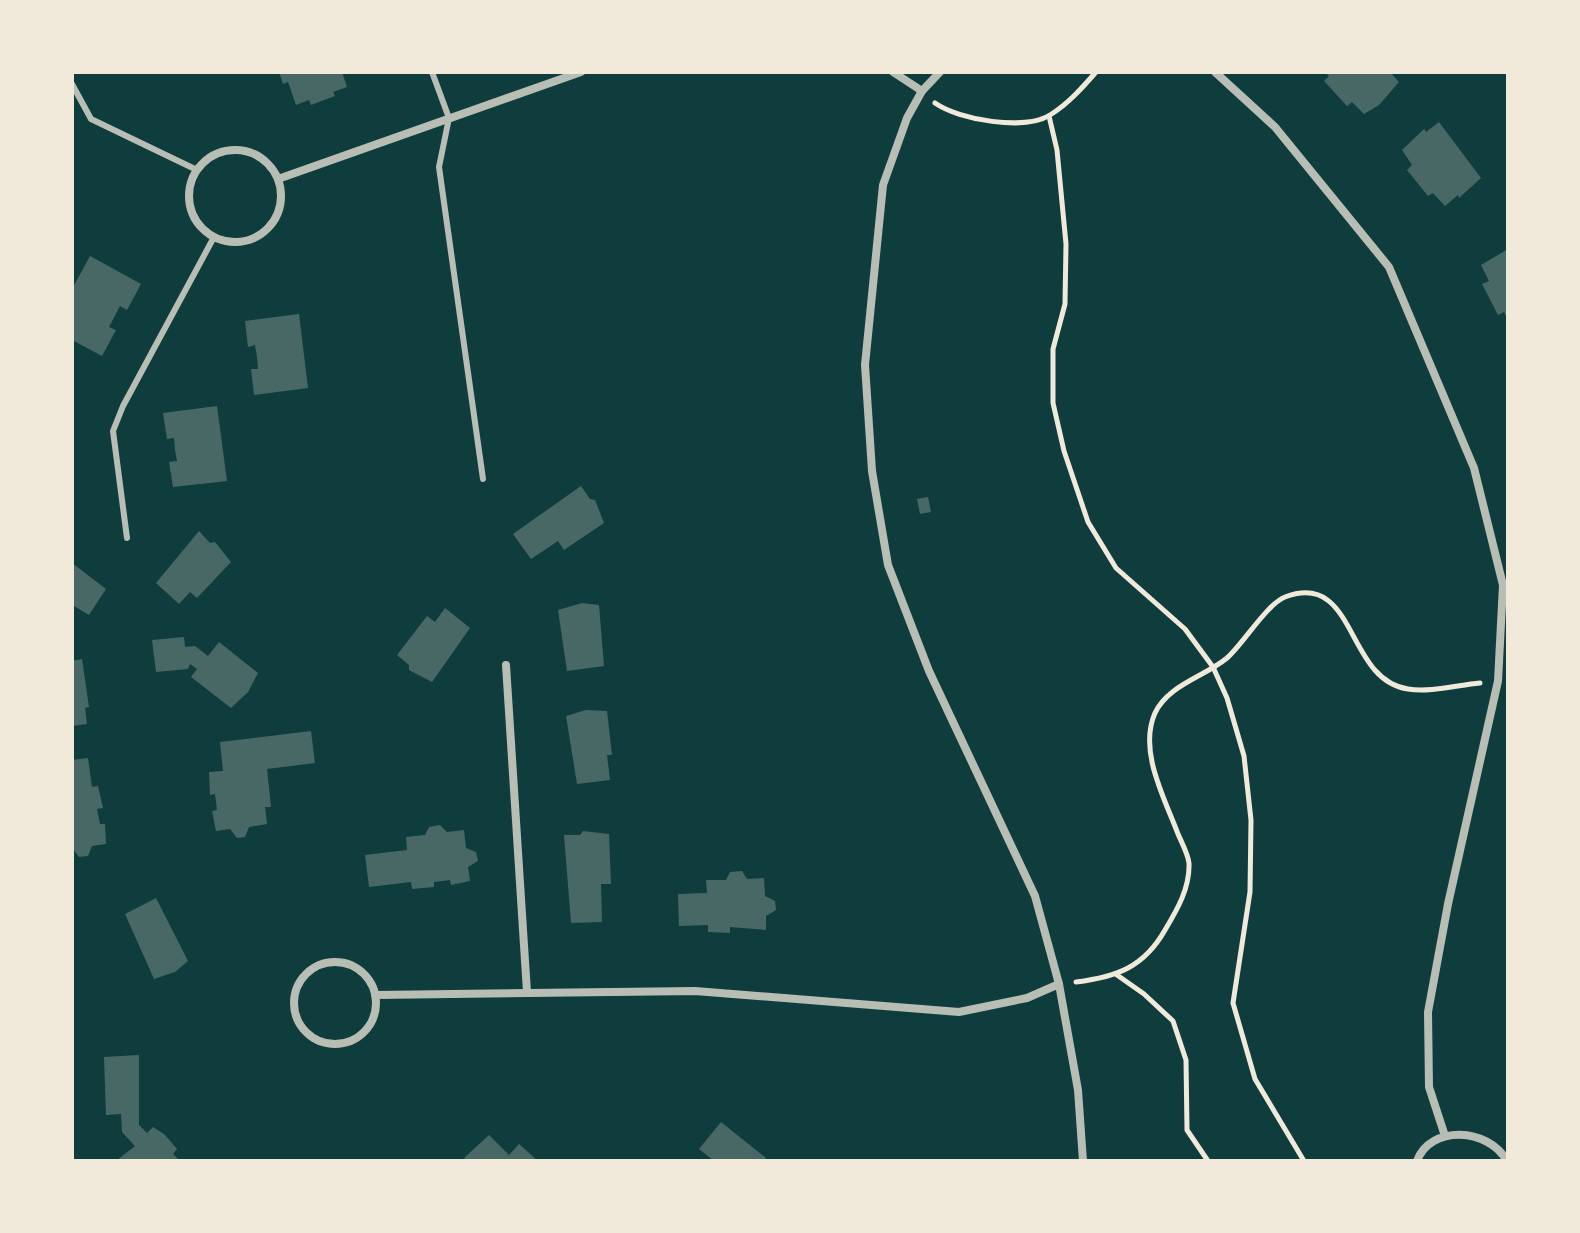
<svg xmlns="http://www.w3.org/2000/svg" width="1580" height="1233" font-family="'Roboto Condensed',sans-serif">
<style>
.building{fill:#486865}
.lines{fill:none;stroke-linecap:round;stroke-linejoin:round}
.path{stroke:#f1e9da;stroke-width:5}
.service{stroke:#b8beb3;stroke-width:6}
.minor{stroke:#b8beb3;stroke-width:8}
</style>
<rect width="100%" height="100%" fill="#0f3d3e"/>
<g class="building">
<polygon points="279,72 342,72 347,87 333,92 335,96 311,105 309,100 296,105 288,82 283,84"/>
<polygon points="1325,72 1390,72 1399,82 1379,105 1364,114 1352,102 1347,106 1324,81 1329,76"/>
<polygon points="1439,122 1481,178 1459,198 1458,195 1445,206 1433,193 1428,196 1407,170 1412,165 1402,150 1424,129 1426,132"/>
<polygon points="1508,249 1508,320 1504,312 1498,315 1482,284 1489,281 1481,265"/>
<polygon points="90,256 141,284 127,310 120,306 109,327 116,330 102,356 72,340 72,289"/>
<polygon points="299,314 308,388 254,395 251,369 258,369 257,357 255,345 248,347 245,321"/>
<polygon points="217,406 227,481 173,487 169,462 177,461 175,450 174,438 167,439 163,413"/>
<polygon points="581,486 590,499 595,500 604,523 564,550 558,541 531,559 513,534"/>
<polygon points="928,497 931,512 920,514 917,499"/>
<polygon points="199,531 210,543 215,542 231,562 197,598 190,592 179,604 156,583"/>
<polygon points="72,563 106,589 89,615 74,606 72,610"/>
<polygon points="582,603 599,605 604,666 567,671 558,610"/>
<polygon points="445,608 470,628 432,682 409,670 409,665 397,655 427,616 435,622"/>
<polygon points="184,637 185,647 195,646 208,656 219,642 258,673 248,692 231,708 191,677 197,669 190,664 188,669 156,672 152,640"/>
<polygon points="82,659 89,707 85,708 87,724 72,726 72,661"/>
<polygon points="586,710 607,711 612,755 607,755 610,780 577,784 566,716"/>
<polygon points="311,731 315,763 267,769 271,807 265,807 267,824 249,827 245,837 237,838 230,829 216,831 212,811 217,810 215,794 210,795 209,772 223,771 220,742"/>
<polygon points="88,758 92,787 98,786 103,808 97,809 100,824 105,824 106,844 92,846 88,856 79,857 72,848 72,760"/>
<polygon points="440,825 447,832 464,830 466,848 476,852 478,861 468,867 470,881 451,885 450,880 434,882 434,887 412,889 411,882 369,887 365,855 407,850 406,837 425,835 429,827"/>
<polygon points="583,831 609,834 611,884 601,884 602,922 571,923 564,835 580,835"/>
<polygon points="742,871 747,879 764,878 765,896 775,901 776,910 766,916 766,930 730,927 730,933 708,932 708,925 679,926 678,894 707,893 706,880 726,880 730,872"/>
<polygon points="156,898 188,961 175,972 154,979 125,914"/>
<polygon points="139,1055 139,1125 147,1133 153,1127 164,1134 177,1149 173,1154 180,1161 116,1161 135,1146 122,1132 121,1114 106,1115 104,1057"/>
<polygon points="721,1122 766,1158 763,1161 714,1161 699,1149"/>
<polygon points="489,1135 509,1155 519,1144 538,1161 469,1161 464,1158"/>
</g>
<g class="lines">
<g class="path">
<path d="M935,103C959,120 1025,131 1050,115C1068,104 1083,87 1096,72"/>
<polyline points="1049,116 1057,150 1066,244 1065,304 1053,349 1053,403 1064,451 1088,522 1116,568 1185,629 1213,667 1227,698 1244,756 1251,820 1250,892 1233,1003 1255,1079 1304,1161"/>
<polyline points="1117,975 1144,994 1173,1021 1186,1060 1187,1130 1208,1161"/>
<path d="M1076,982C1117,977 1144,967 1165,930C1177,910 1190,888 1189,863C1188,854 1182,843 1178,834C1165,799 1138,751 1155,713C1168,685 1204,677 1227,658C1243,644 1267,604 1285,597C1357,570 1345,680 1408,689C1429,693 1458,685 1480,683"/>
</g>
<g class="service">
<polyline points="432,72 449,118 439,167 483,479"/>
<polyline points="72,84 91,119 197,170"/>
<polyline points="127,538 113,431 123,406 214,237"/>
</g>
<g class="minor">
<polyline points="893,72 922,91"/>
<polyline points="940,72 922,91 907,118 883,185 865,365 872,471 888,565 929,671 1035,896 1059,984 1078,1090 1083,1161"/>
<polyline points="1215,72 1275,127 1389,267 1474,468 1503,585 1498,681 1448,904 1428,1012 1429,1087 1445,1136"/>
<circle cx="235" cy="196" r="46"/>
<polyline points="278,179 581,72"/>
<polyline points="506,665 527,992"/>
<circle cx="335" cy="1003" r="41"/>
<polyline points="375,995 695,991 959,1012 1027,998 1059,984"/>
<path d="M1417,1161C1430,1125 1488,1127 1507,1161"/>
</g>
</g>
<rect width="1580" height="1233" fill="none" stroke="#f1e9da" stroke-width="148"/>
</svg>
